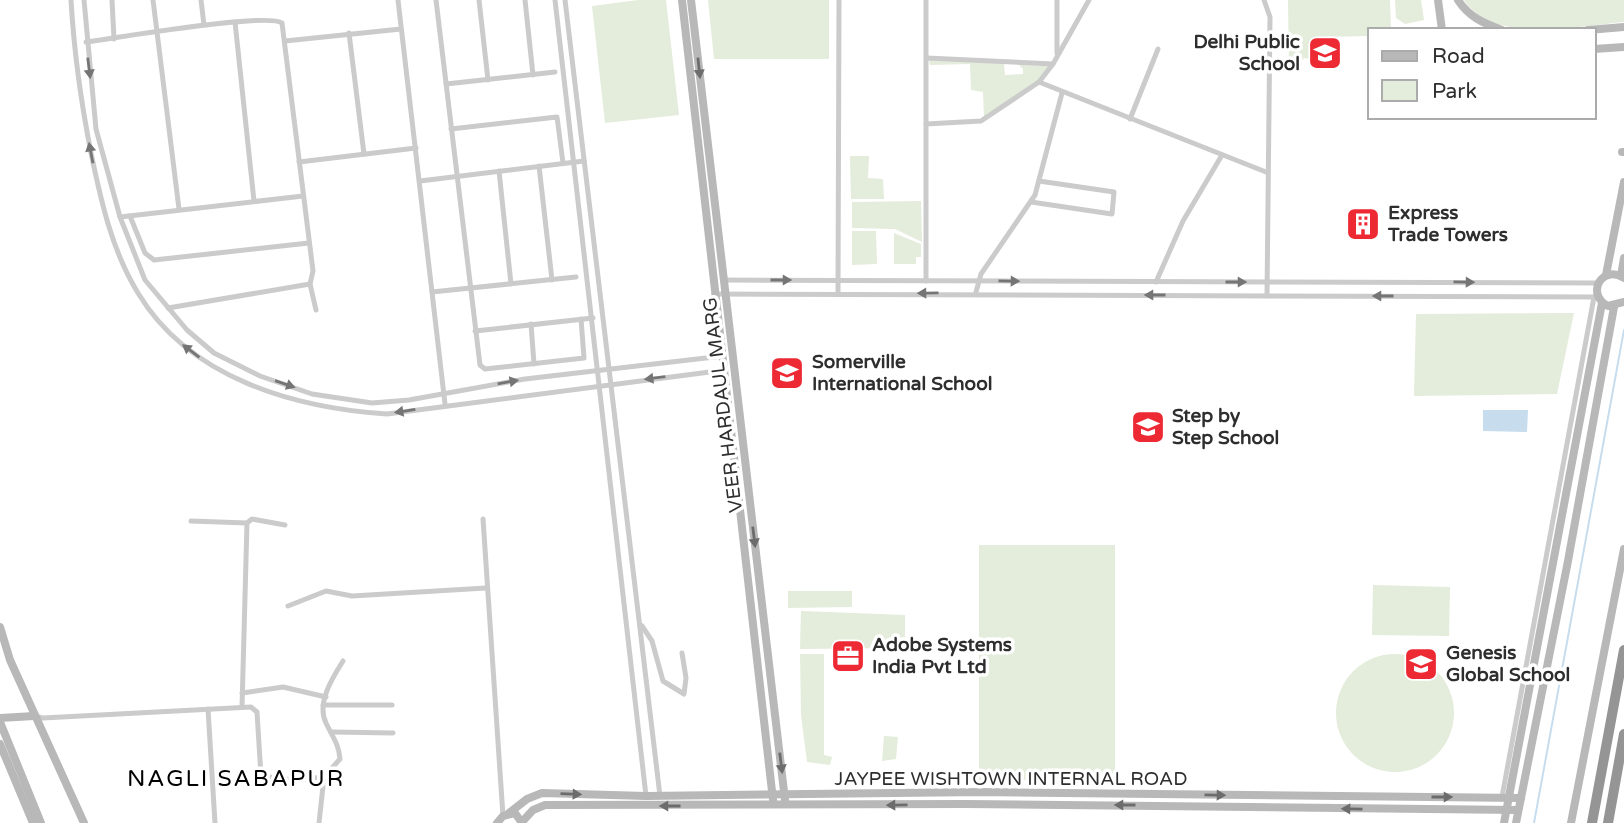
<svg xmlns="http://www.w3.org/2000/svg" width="1624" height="823" font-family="'Varela Round',sans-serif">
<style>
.green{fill:#e4ecdb}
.water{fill:#c7dded}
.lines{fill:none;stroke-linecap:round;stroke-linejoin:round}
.stream{stroke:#c7dded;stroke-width:2}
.street{stroke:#cbcbcb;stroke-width:5}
.secondary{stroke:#b8b8b8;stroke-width:8}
.highway{stroke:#959595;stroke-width:10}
.oneway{fill:#757575}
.oneway2{fill:#6c6c6c}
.labels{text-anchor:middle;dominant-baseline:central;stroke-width:7;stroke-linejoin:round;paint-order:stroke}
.poi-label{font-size:19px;font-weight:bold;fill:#2e2e2e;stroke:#fff;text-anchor:start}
.street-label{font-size:19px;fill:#2e2e2e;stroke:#fff}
.quarter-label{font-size:23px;letter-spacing:2px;fill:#000;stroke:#fff}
</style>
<rect width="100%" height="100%" fill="#fff"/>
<g class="green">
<polygon points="638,0 666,0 679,115 605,123 592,6"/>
<polygon points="708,0 829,0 829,59 714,59"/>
<polygon points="1288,0 1390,0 1391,30 1370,30 1370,36 1316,37 1315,60 1304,58 1295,72 1289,72"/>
<polygon points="1395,0 1421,0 1424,20 1405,24 1396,18"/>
<path d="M1464,0H1624V22C1578,26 1493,45 1464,0Z"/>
<polygon points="929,59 1004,63 1005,75 1023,74 1023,69 1019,65 1050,66 1036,82 984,118 983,92 971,90 970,64 930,65"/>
<polygon points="850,156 869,156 868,178 883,179 884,199 851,199"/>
<polygon points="921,201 922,242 895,229 852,228 852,202"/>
<polygon points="852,231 876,231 877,264 852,265"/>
<polygon points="894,233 921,244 921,257 916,257 916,264 894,264"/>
<polygon points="1574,313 1557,394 1414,396 1416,314"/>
<polygon points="979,545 1115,545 1115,781 979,780"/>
<polygon points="1373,585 1450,587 1449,636 1372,635"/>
<polygon points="788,591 852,591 852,607 788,608"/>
<polygon points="801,611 905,615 905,648 800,649"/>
<polygon points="800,654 824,654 824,755 832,757 830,765 807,762 801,715"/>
<circle cx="1395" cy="713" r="59"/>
<polygon points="884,736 898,737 896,759 882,761"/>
</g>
<polygon class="water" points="1483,410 1528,410 1527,432 1483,431"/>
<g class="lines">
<polyline class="stream" points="1534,823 1624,330"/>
<g class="street">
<path d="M71,0C74,52 81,102 91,153C101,201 112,251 138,293C189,378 294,408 387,414L725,370"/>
<polyline points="84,0 96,129 120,217 145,280 187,330 214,353 260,376 312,394 372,403 409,400 525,379 723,356"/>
<polyline points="112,0 114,39"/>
<polyline points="153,0 179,209"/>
<polyline points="201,0 204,25"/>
<polyline points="398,0 445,404"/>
<polyline points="436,0 480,365 485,369 584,358 581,319"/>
<polyline points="479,0 488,80"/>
<polyline points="525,0 533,75"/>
<polyline points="555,0 646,796"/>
<polyline points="565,0 660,796"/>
<polyline points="926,0 926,281"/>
<polyline points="1057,0 1057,53"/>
<polyline points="1264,0 1270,17 1267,296"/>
<polyline points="235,22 254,201"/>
<polyline points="349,33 364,154"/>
<polyline points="285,41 401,29"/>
<path d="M86,42C116,38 267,12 282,23L313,271L310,284L316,310"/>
<polyline points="927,58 1053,64"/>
<polyline points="1039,82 1266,172"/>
<polyline points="446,84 555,72"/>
<polyline points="1130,119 1158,49"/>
<polyline points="926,124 981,121 1039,82 1053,64 1089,0"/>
<polyline points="451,129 557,117 563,163"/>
<polyline points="299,162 416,148"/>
<polyline points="539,166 552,280"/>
<polyline points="499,171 511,284"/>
<polyline points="420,181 584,161"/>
<polyline points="1031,202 1112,214 1114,192 1039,181"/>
<polyline points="130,216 145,253 154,260 309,243"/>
<polyline points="120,217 303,196"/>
<polyline points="723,280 1598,283"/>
<polyline points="1156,282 1183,221 1222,155"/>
<polyline points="432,292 576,277"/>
<polyline points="976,292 981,274 1035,195 1062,93"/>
<polyline points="714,294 1598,297"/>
<polyline points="838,294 839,0"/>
<polyline points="168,308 310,284"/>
<polyline points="531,324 534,364"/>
<polyline points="475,331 593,318"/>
<polyline points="483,519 503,816"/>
<polyline points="191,521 247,523"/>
<polyline points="288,606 326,591 352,596 486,588"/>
<polyline points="642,626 652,641 663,681 684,694 686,678 682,653"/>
<polyline points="242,693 283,687 326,697"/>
<polyline points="323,705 392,705"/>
<polyline points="242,707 247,523 252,519 285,525"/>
<polyline points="208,709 215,823"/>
<polyline points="34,716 43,718 251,707 257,712 261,776 294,780 324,777"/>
<polyline points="332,732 393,733"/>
<polyline points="1502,797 1594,297"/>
<path d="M319,823L324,777L340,759C339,744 332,736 326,723C316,703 333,677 343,661"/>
</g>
<g class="secondary">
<polyline points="682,0 773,800"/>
<polyline points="691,0 785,800"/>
<polyline points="1438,0 1442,30"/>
<path d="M1458,0C1469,17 1483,23 1502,30"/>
<polyline points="1588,30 1624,27"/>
<polyline points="1594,49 1624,47"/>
<polyline points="1622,152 1624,152"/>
<polyline points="1606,275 1624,182"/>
<polyline points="1621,276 1624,258"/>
<path d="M1624,278C1602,264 1585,294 1608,306L1624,302"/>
<polyline points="0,627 10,660 84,823"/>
<polyline points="0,718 34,716"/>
<polyline points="0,722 41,823"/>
<polyline points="0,744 33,823"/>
<polyline points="509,813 527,799 542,793 646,796 982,792 1521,798"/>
<polyline points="522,822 533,810 545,805 965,804 1518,810"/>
<polyline points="497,823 503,816 515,813 522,823"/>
<polyline points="1504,823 1602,303"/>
<polyline points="1516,823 1568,561 1614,307"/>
<polyline points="1571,823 1624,549"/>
</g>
<g class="highway">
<polyline points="1592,823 1624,650"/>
<polyline points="1608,823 1624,734"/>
</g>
</g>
<defs><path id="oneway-solid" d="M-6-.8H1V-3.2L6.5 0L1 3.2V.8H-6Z" transform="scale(1.75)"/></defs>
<g class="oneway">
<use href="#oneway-solid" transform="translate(89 68) rotate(83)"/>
<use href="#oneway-solid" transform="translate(91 153) rotate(-101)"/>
<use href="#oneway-solid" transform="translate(781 280)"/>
<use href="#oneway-solid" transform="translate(1009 281) rotate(1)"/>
<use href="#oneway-solid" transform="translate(1236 282)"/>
<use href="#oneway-solid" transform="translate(1464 282) rotate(1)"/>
<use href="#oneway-solid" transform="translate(928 293) rotate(179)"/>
<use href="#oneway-solid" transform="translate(1155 295) rotate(-180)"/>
<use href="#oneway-solid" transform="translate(1383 296) rotate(-180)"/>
<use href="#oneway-solid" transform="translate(191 351) rotate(-143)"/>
<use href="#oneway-solid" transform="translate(655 378) rotate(173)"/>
<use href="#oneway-solid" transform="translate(508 382) rotate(-10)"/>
<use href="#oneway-solid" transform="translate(285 384) rotate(19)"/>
<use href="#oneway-solid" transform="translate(405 411) rotate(171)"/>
</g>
<g class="oneway2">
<use href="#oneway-solid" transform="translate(699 68) rotate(84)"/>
<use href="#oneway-solid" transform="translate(754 537) rotate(83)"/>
<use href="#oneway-solid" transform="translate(781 763) rotate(83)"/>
<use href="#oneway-solid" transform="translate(571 794) rotate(2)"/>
<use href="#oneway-solid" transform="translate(1215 795) rotate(1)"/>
<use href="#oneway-solid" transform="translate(1442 797)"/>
<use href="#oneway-solid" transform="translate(897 805) rotate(179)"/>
<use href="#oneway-solid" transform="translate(1125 805) rotate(-180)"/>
<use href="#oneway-solid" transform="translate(670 806) rotate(-180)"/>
<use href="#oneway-solid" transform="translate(1352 809) rotate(-179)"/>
</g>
<defs>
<g id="school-square" transform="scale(1.75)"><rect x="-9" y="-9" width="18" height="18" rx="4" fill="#ed2934" stroke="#fff"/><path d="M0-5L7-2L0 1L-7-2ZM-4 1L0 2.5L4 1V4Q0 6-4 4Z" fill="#fff"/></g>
<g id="building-square" transform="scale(1.75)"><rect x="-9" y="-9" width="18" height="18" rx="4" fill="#ed2934" stroke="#fff"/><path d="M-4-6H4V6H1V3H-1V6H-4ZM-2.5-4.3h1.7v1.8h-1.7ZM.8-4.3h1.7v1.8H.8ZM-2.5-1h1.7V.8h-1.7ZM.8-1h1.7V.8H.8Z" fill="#fff"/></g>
<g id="office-square" transform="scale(1.75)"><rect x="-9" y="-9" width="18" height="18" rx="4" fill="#ed2934" stroke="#fff"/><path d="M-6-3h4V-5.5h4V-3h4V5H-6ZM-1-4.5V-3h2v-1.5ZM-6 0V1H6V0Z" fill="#fff"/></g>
</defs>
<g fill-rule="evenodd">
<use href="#school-square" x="1325" y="53"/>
<use href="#building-square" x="1363" y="224"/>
<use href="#school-square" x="787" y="373"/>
<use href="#school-square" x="1148" y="427"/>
<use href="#office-square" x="848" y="656"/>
<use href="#school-square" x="1421" y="664"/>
</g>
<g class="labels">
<g class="poi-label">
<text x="1300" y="42" text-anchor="end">Delhi Public<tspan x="1300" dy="22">School</tspan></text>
<text x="1388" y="213">Express<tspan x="1388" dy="22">Trade Towers</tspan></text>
<text x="812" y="362">Somerville<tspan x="812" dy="22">International School</tspan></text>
<text x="1172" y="416">Step by<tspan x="1172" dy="22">Step School</tspan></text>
<text x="872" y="645">Adobe Systems<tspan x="872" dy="22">India Pvt Ltd</tspan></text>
<text x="1446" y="653">Genesis<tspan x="1446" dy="22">Global School</tspan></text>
</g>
<g class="street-label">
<text transform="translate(723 405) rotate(-97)">VEER HARDAUL MARG</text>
<text x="1011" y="779">JAYPEE WISHTOWN INTERNAL ROAD</text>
</g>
<g class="quarter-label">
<text x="236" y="779">NAGLI SABAPUR</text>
</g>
</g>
<rect x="1368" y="28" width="228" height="91" fill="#ffffff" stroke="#ababab" stroke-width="2"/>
<rect x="1382" y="51" width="35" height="10" fill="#b8b8b8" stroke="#ababab" stroke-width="2"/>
<text x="1432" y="63" font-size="21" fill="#2e2e2e">Road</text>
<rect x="1382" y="80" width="35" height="21" fill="#e4ecdb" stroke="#ababab" stroke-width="2"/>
<text x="1432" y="98" font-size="21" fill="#2e2e2e">Park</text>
</svg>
